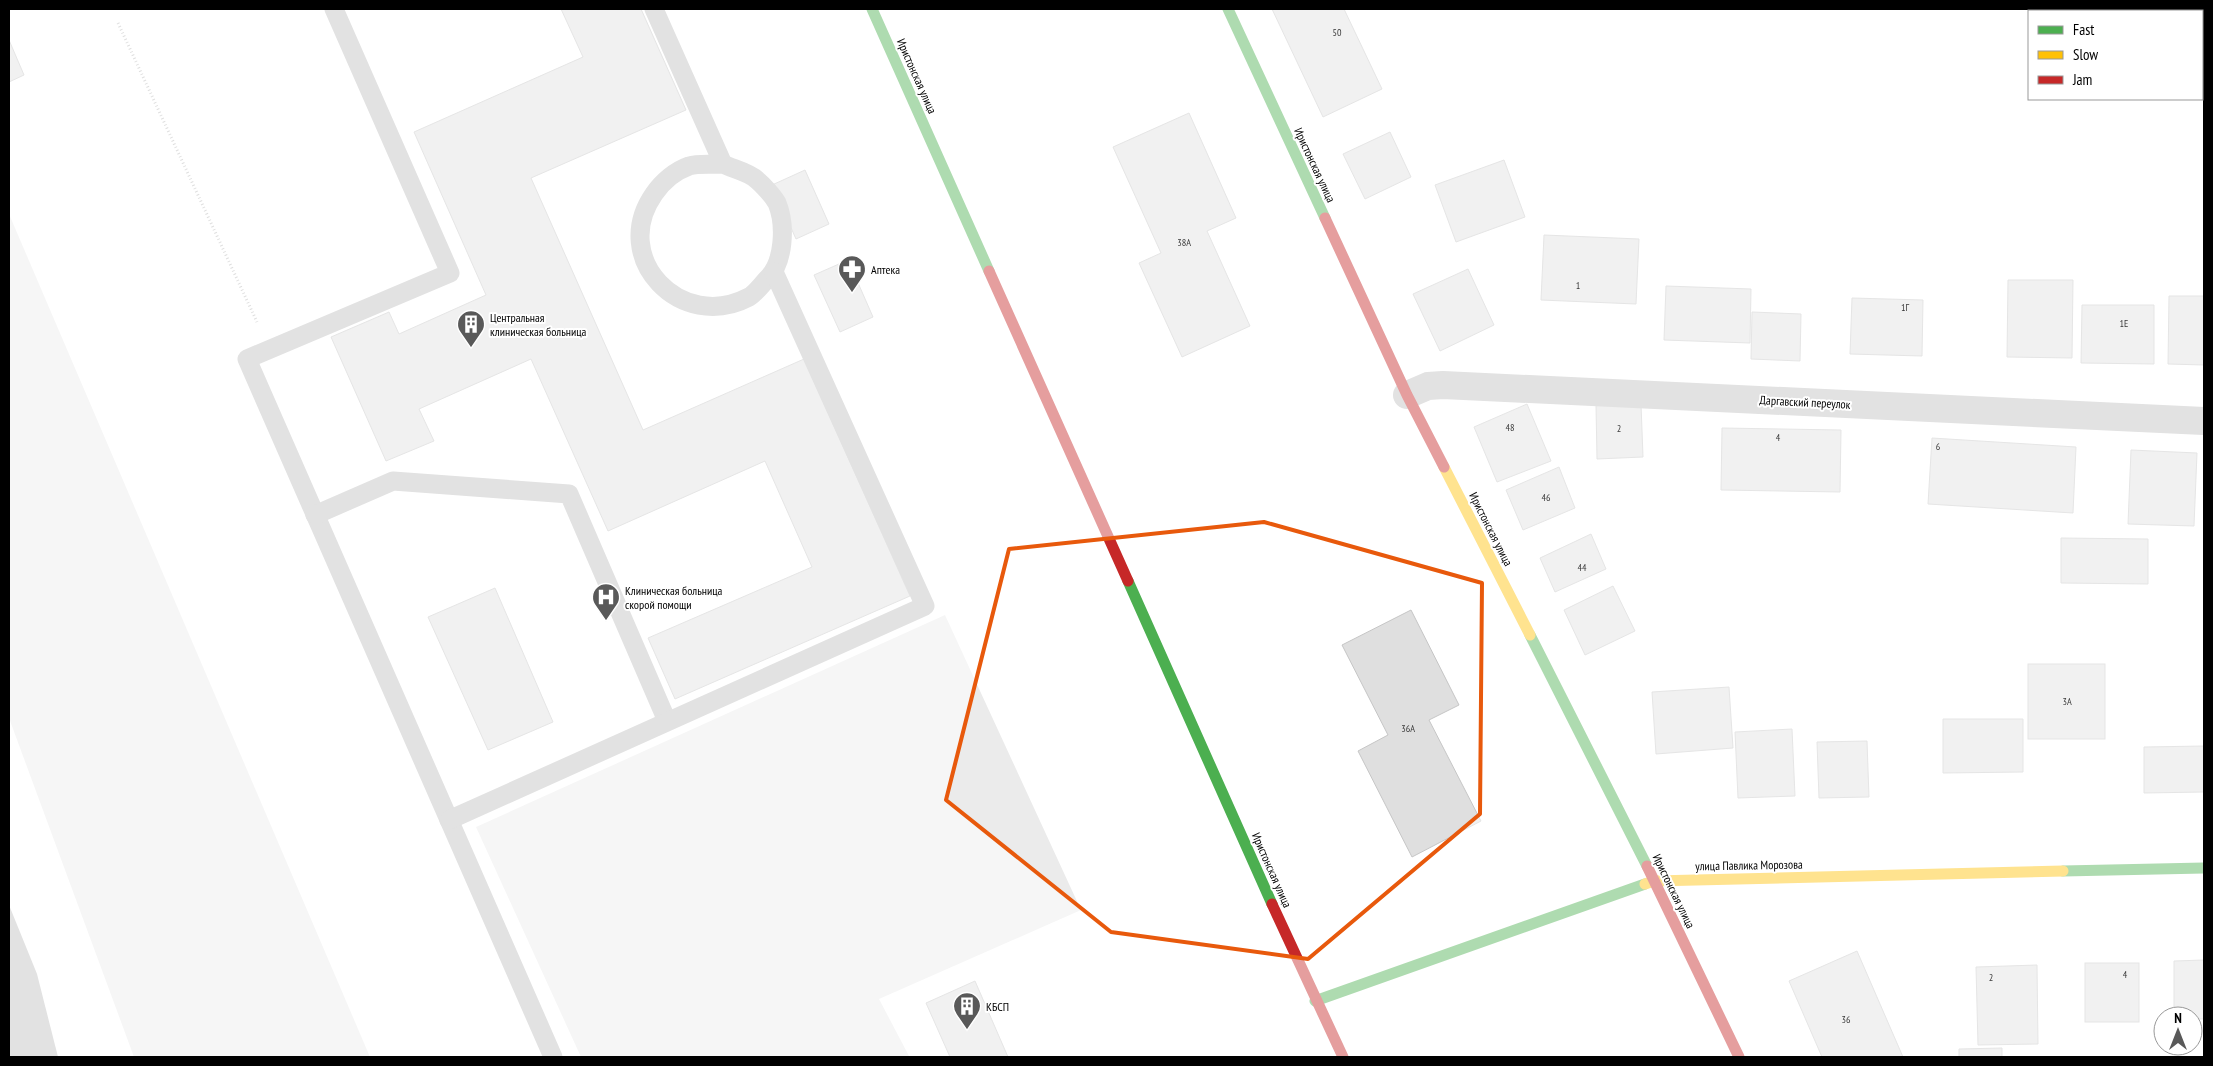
<svg xmlns="http://www.w3.org/2000/svg" width="2213" height="1066" font-family="'PT Sans Narrow',sans-serif">
<style>
.green{fill:#ebebeb}
.water{fill:#bebebe}
.building{fill:#dfdfdf;stroke:#c6c6c6}
.lines{fill:none;stroke-linecap:round;stroke-linejoin:round}
.path{stroke:#b9b9b9;stroke-width:3;stroke-dasharray:1 2.5;stroke-linecap:butt}
.lane{stroke:#bebebe;stroke-width:19}
.street{stroke:#bebebe;stroke-width:28}
.fast{stroke:#4caf50;stroke-width:11}
.slow{stroke:#ffc107;stroke-width:11}
.jam{stroke:#c62828;stroke-width:11}
.marked{fill:none;stroke:#e8590c;stroke-width:4;stroke-linejoin:round}
.labels{text-anchor:middle;dominant-baseline:central;stroke-width:4;stroke-linejoin:round;paint-order:stroke}
.number-label{font-size:10px;fill:#383838}
.street-label{font-size:12px;fill:#000;stroke:#fff}
.poi-label{font-size:12px;fill:#000;stroke:#fff;text-anchor:start}
</style>
<rect width="100%" height="100%" fill="#fff"/>
<g class="green">
<polygon points="9,214 370,1057 134,1057 9,718"/>
<polygon points="945,615 1081,910 879,999 909,1056 907,1057 581,1057 476,827"/>
</g>
<polygon class="water" points="9,905 37,974 58,1057 9,1057"/>
<g class="building">
<polygon points="561,9 641,9 686,110 531,178 643,430 804,359 910,596 675,699 648,638 812,567 765,461 608,531 531,359 419,409 434,441 386,461 331,337 389,312 399,334 486,295 414,132 583,57"/>
<polygon points="1272,9 1344,9 1382,89 1323,117"/>
<polygon points="9,40 24,75 9,82"/>
<polygon points="1189,113 1236,218 1207,231 1250,326 1182,357 1139,263 1161,253 1113,147"/>
<polygon points="1390,132 1411,177 1365,199 1343,154"/>
<polygon points="1504,160 1525,217 1456,242 1435,185"/>
<polygon points="805,170 829,224 796,239 772,185"/>
<polygon points="1544,235 1639,239 1636,304 1541,300"/>
<polygon points="848,260 873,317 840,332 814,275"/>
<polygon points="1468,269 1494,325 1440,351 1413,294"/>
<polygon points="2008,280 2073,280 2072,358 2007,357"/>
<polygon points="1666,286 1751,289 1750,343 1664,340"/>
<polygon points="2169,296 2204,296 2204,365 2168,364"/>
<polygon points="1852,298 1923,300 1922,356 1850,354"/>
<polygon points="2082,305 2154,305 2154,364 2081,363"/>
<polygon points="1752,312 1801,314 1800,361 1751,359"/>
<polygon points="1527,404 1551,461 1497,482 1474,427"/>
<polygon points="1641,404 1643,457 1597,459 1596,405"/>
<polygon points="1722,428 1841,430 1840,492 1721,490"/>
<polygon points="1932,438 2076,447 2073,513 1928,504"/>
<polygon points="2131,450 2197,453 2194,526 2128,524"/>
<polygon points="1559,467 1575,508 1523,530 1506,490"/>
<polygon points="1591,534 1606,569 1555,592 1540,558"/>
<polygon points="2061,538 2148,539 2148,584 2061,583"/>
<polygon points="1613,586 1635,631 1585,655 1564,610"/>
<polygon points="495,588 553,722 488,750 428,617"/>
<polygon points="1411,610 1459,705 1429,720 1481,821 1412,857 1358,751 1388,735 1342,645"/>
<rect x="2028" y="664" width="77" height="75"/>
<polygon points="1729,687 1733,748 1656,754 1652,692"/>
<polygon points="1943,719 2023,719 2023,772 1943,773"/>
<polygon points="1792,729 1795,796 1738,798 1735,732"/>
<polygon points="1867,741 1869,797 1819,798 1817,742"/>
<polygon points="2204,746 2204,792 2144,793 2144,747"/>
<polygon points="1857,951 1903,1057 1822,1057 1789,981"/>
<polygon points="2204,960 2204,1019 2193,1019 2193,1016 2174,1016 2174,961"/>
<rect x="2085" y="963" width="54" height="59"/>
<polygon points="2037,965 2038,1044 1978,1045 1976,967"/>
<polygon points="975,981 1008,1057 950,1057 926,1003"/>
<polygon points="2002,1048 2002,1057 1959,1057 1959,1049"/>
</g>
<g class="lines">
<polyline class="path" points="118,23 257,322"/>
<g class="lane">
<polyline points="334,9 450,273 247,359 553,1057"/>
<path d="M654,9L723,164C733,169 749,172 757,180C763,185 773,196 777,203C786,225 784,262 768,278C762,284 756,293 749,297C681,333 609,258 654,194C662,182 675,171 689,166C699,163 713,165 723,164"/>
<polyline points="315,515 393,481 569,494 667,721"/>
<polyline points="449,820 925,606 774,272"/>
</g>
<polyline class="street" points="1407,395 1428,386 1443,385 2204,421"/>
<g class="fast">
<polyline points="872,9 989,271"/>
<polyline points="1228,9 1325,218"/>
<polyline points="1128,581 1272,904"/>
<polyline points="1530,635 1647,866"/>
<polyline points="2063,871 2204,868"/>
<polyline points="1315,1001 1645,884"/>
</g>
<g class="slow">
<polyline points="1444,467 1530,635"/>
<polyline points="1645,884 1654,881 2063,871"/>
</g>
<g class="jam">
<polyline points="1325,218 1407,395 1444,467"/>
<polyline points="989,271 1128,581"/>
<polyline points="1647,866 1739,1057"/>
<polyline points="1272,904 1343,1057"/>
</g>
</g>
<path d="M0 0H2213V1066H0ZM1264,522L1482,583L1480,814L1308,959L1111,932L946,800L1009,549Z" fill="#fff" fill-opacity=".55" fill-rule="evenodd"/>
<path class="marked" d="M1264,522L1482,583L1480,814L1308,959L1111,932L946,800L1009,549Z"/>
<defs>
<g id="pharmacy-pin" transform="scale(1.4375)"><path d="M0 17L-7.5 6A9.5 9.5 0 1 1 7.5 6Z" fill="#595959" stroke="#fff"/><path d="M-2-6h4v4h4v4h-4v4h-4v-4h-4v-4h4Z" fill="#fff"/></g>
<g id="building-pin" transform="scale(1.4375)"><path d="M0 17L-7.5 6A9.5 9.5 0 1 1 7.5 6Z" fill="#595959" stroke="#fff"/><path d="M-4-6H4V6H1V3H-1V6H-4ZM-2.5-4.3h1.7v1.8h-1.7ZM.8-4.3h1.7v1.8H.8ZM-2.5-1h1.7V.8h-1.7ZM.8-1h1.7V.8H.8Z" fill="#fff"/></g>
<g id="hospital-pin" transform="scale(1.4375)"><path d="M0 17L-7.5 6A9.5 9.5 0 1 1 7.5 6Z" fill="#595959" stroke="#fff"/><path d="M-5-5h3v3.5h4V-5h3V5h-3V1.5h-4V5h-3Z" fill="#fff"/></g>
</defs>
<g fill-rule="evenodd">
<use href="#pharmacy-pin" x="852" y="269"/>
<use href="#building-pin" x="471" y="324"/>
<use href="#hospital-pin" x="606" y="597"/>
<use href="#building-pin" x="967" y="1006"/>
</g>
<g class="labels">
<g class="number-label">
<text x="1337" y="32">50</text>
<text x="1184" y="242">38А</text>
<text x="1578" y="285">1</text>
<text x="1905" y="307">1Г</text>
<text x="2124" y="323">1Е</text>
<text x="1510" y="427">48</text>
<text x="1619" y="428">2</text>
<text x="1778" y="437">4</text>
<text x="1938" y="446">6</text>
<text x="1546" y="497">46</text>
<text x="1582" y="567">44</text>
<text x="2067" y="701">3А</text>
<text x="1408" y="728">36А</text>
<text x="2125" y="974">4</text>
<text x="1991" y="977">2</text>
<text x="1846" y="1019">36</text>
</g>
<g class="street-label">
<text transform="translate(917 76) rotate(66)">Иристонская улица</text>
<text transform="translate(1315 165) rotate(65)">Иристонская улица</text>
<text transform="translate(1805 402) rotate(3)">Даргавский переулок</text>
<text transform="translate(1491 529) rotate(63)">Иристонская улица</text>
<text transform="translate(1749 865) rotate(-1)">улица Павлика Морозова</text>
<text transform="translate(1272 870) rotate(66)">Иристонская улица</text>
<text transform="translate(1674 891) rotate(64)">Иристонская улица</text>
</g>
<g class="poi-label">
<text x="871" y="269">Аптека</text>
<text x="490" y="317">Центральная<tspan x="490" dy="14">клиническая больница</tspan></text>
<text x="625" y="590">Клиническая больница<tspan x="625" dy="14">скорой помощи</tspan></text>
<text x="986" y="1006">КБСП</text>
</g>
</g>
<rect width="2213" height="1066" fill="none" stroke="#000000" stroke-width="20"/>
<rect x="2028" y="10" width="175" height="90" fill="#ffffff" stroke="#999999"/>
<rect x="2038" y="26" width="25" height="8" fill="#4caf50" stroke="#999999"/>
<text x="2073" y="35" font-size="15" fill="#000000">Fast</text>
<rect x="2038" y="51" width="25" height="8" fill="#ffc107" stroke="#999999"/>
<text x="2073" y="60" font-size="15" fill="#000000">Slow</text>
<rect x="2038" y="76" width="25" height="8" fill="#c62828" stroke="#999999"/>
<text x="2073" y="85" font-size="15" fill="#000000">Jam</text>
<g transform="translate(2178 1031)"><circle r="24" fill="#ffffff" stroke="#999999"/>
<path d="M0-4L9 19L0 12L-9 19Z" fill="#595959"/>
<text y="-8" font-size="14" font-weight="bold" text-anchor="middle" fill="#000000">N</text>
</g>
</svg>
